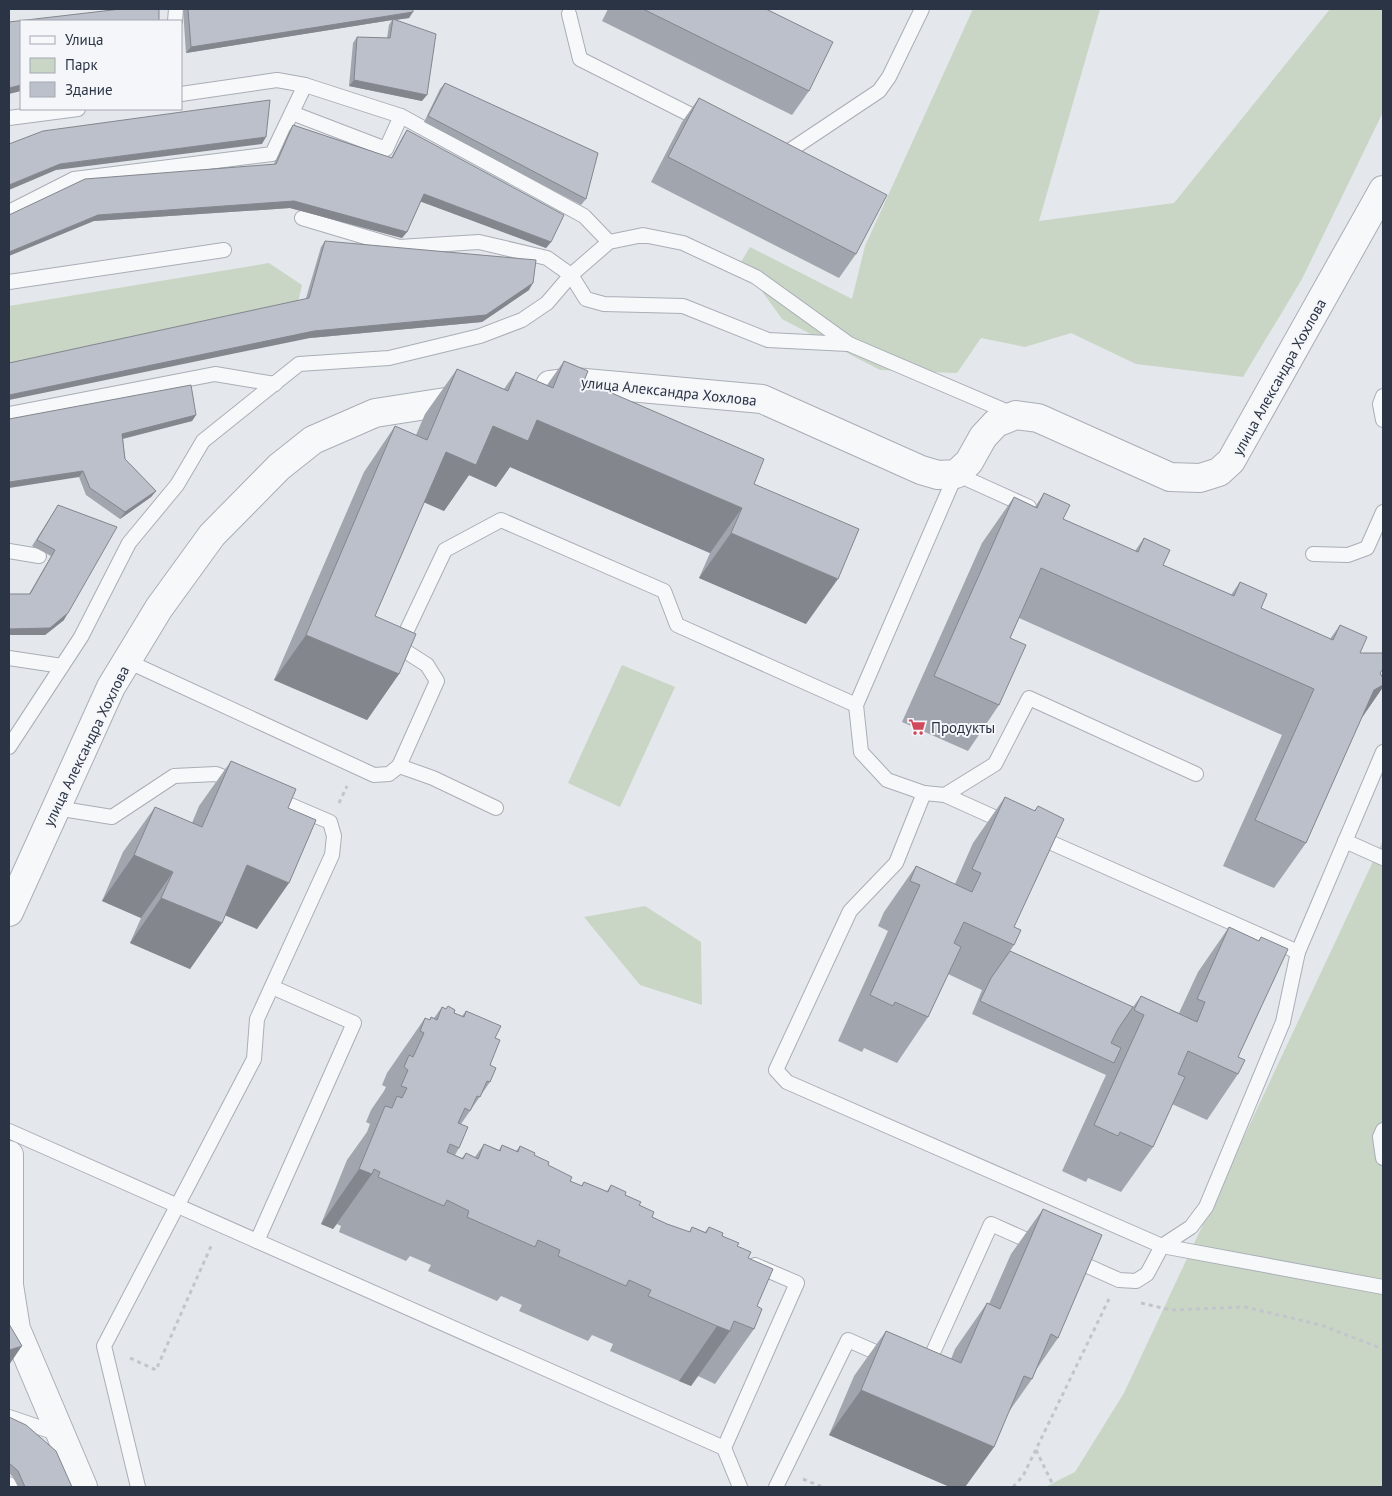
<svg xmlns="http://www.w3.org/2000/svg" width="1392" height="1496" font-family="'PT Sans',sans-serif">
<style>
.green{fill:#c9d6c5}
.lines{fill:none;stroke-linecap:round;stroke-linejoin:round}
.service-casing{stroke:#a9aeb7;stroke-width:16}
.minor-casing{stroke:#a9aeb7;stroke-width:30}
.path{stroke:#c2c5cb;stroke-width:3;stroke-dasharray:4 4;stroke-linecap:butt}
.service{stroke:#f7f8fa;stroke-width:14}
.minor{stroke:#f7f8fa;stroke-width:28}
.wall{fill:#a1a5ae}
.shaded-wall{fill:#83868d}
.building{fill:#bbc0ca;stroke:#83868d}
.labels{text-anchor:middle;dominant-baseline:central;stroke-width:4;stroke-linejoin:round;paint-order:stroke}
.street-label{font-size:15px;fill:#2b3445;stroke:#f4f6f9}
.poi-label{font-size:15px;fill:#2b3445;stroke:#f4f6f9;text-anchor:start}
</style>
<rect width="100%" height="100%" fill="#e4e7ec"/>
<g class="green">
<polygon points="973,9 1100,9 1039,221 1174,203 1330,9 1383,9 1383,112 1302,279 1243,377 1136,364 1071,333 1025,347 981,338 957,373 880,370 782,319 741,262 750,247 852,299 865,246"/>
<polygon points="269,263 302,285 298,302 9,365 9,306"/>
<polygon points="622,665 675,687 620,807 568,783"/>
<polygon points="1383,840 1383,1487 1045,1487 1075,1472 1124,1393"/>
<polygon points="645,906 701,942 702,1005 640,985 584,917"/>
</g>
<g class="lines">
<g class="service-casing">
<g id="service">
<polyline points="569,14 580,59 703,121"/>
<polyline points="175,21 176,9"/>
<polyline points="181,94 277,80 305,85 401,116 584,216 609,242"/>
<polyline points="292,113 386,149 401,116"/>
<polyline points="9,118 78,109"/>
<polyline points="780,157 879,91 889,77 922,9"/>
<polyline points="9,212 74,179 272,154 305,85"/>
<polyline points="302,218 399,247 479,242 547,258 571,275 586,299 604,304 683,306 768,340 848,344"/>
<polyline points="9,282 224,250"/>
<polyline points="1383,396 1380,404 1383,420"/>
<polyline points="9,414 215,374 275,384"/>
<polyline points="9,551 39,556"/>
<polyline points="1313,554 1348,555 1367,548 1383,512"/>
<polyline points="9,658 62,666"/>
<polyline points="127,661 374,775 389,774 399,766 437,681 427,665 399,647 445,550 501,520 664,591 677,625 856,705"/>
<polyline points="9,747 81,637 129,543 177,485 203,441 299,364 389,358 480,336 522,320 547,303 571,275 609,242 643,235 683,243 756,277 849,344 1015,415"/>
<polyline points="399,766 433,778 496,808"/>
<polyline points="924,793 896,863 850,911 776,1070 787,1082 1162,1246 1383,1287"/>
<polyline points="945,795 995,764 1029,698 1196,774"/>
<polyline points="56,808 112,817 174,776 216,774 238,783"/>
<polyline points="1007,823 945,795 924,793 887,780 861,752 856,705 956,474 1029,507"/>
<polyline points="1036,836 1298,952"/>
<polyline points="1345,841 1383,858"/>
<polyline points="1383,1130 1380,1137 1383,1158"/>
<polyline points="9,1131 257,1241 354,1023 272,987"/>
<polyline points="257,1241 724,1448 797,1283 755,1265"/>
<polyline points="1072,1259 1119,1280 1136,1281 1147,1274 1162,1246 1191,1227 1206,1207 1283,1022 1298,952 1383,752"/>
<polyline points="926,1368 991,1224 1038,1245"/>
<polyline points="9,1417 59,1434"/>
<polyline points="724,1448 740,1487"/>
<polyline points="9,1484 11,1487"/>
<polyline points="138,1487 104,1346 254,1059 257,1019 332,855 334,836 330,822 274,798"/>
<polyline points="776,1487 848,1340 889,1358"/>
</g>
</g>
<g class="minor-casing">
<g id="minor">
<polyline points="550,385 574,382 762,399 921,470 938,475 956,474 969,462 983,437 996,423 1016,415 1038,418 1170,477 1200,478 1219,472 1231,461 1383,190"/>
<polyline points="9,912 111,687 159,608 212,535 279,467 313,440 375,413 471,398"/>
<polyline points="9,1155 9,1285 16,1329 83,1487"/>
</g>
</g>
<g class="path">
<polyline points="339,803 347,786"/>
<polyline points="1141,1303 1171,1310 1245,1307 1321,1325 1383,1349"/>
<polyline points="130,1358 156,1370 212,1244"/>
<polyline points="1036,1450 1054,1487"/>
<polyline points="803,1479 822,1487"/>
<polyline points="1013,1487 1023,1476 1109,1299"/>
</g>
<use href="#service" class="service"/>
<use href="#minor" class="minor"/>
</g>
<g class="wall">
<polygon points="183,9 413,9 409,18 396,20 422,101 349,86 353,43 357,37 387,38 389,25 392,20 186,53"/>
<polygon points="608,9 766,9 809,91 792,115 602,21"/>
<polygon points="445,83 586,199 581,205 424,122 440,89"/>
<polygon points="699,98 856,254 839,278 651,182 682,122"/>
<polygon points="293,125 391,158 403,136 407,130 551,242 546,248 421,201 407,232 402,238 290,208 94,221 9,215 274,164 289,131"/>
<polygon points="325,241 529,290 482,322 310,338 306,298 321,247"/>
<polygon points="564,361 584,381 754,484 806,624 699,578 710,553 510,467 496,487 469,475 444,511 424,502 375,616 399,674 367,720 274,680 364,472 395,426 416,435 425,414 457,369 504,389 516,372 547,385"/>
<polygon points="196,415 192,421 123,439 125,459 156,491 151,497 120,519 86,495 79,477 9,419"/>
<polygon points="1044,493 1063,519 1135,551 1144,538 1163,565 1231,595 1240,582 1261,608 1330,639 1340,625 1360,653 1381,674 1383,687 1361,719 1306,843 1274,888 1223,866 1282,735 1019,618 1010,638 999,705 968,751 902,722 982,543 1014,497 1035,507"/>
<polygon points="58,505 64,620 45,635 29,594 51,556 32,546"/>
<polygon points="231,761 288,808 257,929 225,915 222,923 190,969 130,943 141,918 102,901 123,852 155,807 192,823 199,806"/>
<polygon points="1005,797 1034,811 1038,806 1014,927 1014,945 1010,951 1133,1007 1141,996 1179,1013 1198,972 1229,927 1259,941 1261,937 1238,1057 1238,1074 1207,1120 1172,1104 1153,1147 1121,1192 1088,1178 1086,1182 1062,1171 1106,1075 972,1014 982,990 948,974 928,1017 897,1063 864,1048 862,1052 838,1041 888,931 878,926 884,912 916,866 955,884 973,843"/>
<polygon points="448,1006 454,1013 462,1016 466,1011 495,1038 490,1065 490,1082 461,1124 459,1148 455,1155 462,1158 466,1153 475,1157 484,1144 499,1150 502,1145 516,1151 520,1146 570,1181 581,1186 584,1182 607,1191 611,1185 639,1205 652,1217 667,1224 689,1232 692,1227 705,1232 709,1227 737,1246 748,1258 757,1306 754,1329 715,1384 698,1376 691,1386 679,1381 610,1351 613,1344 592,1335 588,1341 519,1311 522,1305 501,1296 497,1301 428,1271 431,1265 410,1256 406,1261 339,1232 341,1226 337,1224 333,1229 321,1224 347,1160 367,1132 370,1124 366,1122 371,1110 384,1091 386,1087 382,1085 387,1073 425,1018 429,1020 431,1017 434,1018 442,1007 446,1009"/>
<polygon points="1043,1209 1058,1338 1036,1370 1032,1379 1008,1413 994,1447 965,1487 950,1487 829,1435 854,1376 886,1331 951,1359 955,1349 987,1303 989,1304 1011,1254"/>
<polygon points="9,1417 72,1487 18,1487 13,1477 9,1473"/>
</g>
<g class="shaded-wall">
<polygon points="413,12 409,18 393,20 393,19 392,20 186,53 191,47"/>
<polygon points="354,80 427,95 422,101 349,86"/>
<polygon points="21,85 21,91 9,94 9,88"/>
<polygon points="266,137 262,144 56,170 9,190 9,185 60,164"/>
<polygon points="424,194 551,242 546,248 419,201"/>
<polygon points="294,201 407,232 402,238 290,208 94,221 9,256 9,252 98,215"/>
<polygon points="533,283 529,290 482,322 310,338 9,400 9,395"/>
<polygon points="196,415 192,421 117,440 122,434"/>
<polygon points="537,420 742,508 710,553 510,467 496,487 469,475 444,511 414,498 446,452 493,426"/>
<polygon points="83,471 79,477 9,488 9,482"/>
<polygon points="156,491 151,497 120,519 125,512"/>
<polygon points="731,533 838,579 806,624 699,578"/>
<polygon points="68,613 64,620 45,635 9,635 9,629"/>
<polygon points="306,635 399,674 367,720 274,680"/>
<polygon points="1383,685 1383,687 1354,729 1374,690"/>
<polygon points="134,855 173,872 141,918 102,901"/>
<polygon points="247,865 289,883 257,929 215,911"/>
<polygon points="161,898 222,923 190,969 130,943"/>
<polygon points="359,1169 372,1174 333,1229 321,1224"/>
<polygon points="717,1326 730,1331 691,1386 679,1381"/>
<polygon points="22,1346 9,1365 9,1350"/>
<polygon points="861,1390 994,1447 965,1487 950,1487 829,1435"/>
</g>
<g class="building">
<polygon points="121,9 159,9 159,21 21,21 21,85 9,88 9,22"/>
<polygon points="188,9 413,9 413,12 191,47"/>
<polygon points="643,9 766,9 833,42 809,91"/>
<polygon points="393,19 436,34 427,95 354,80 357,37 390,38"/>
<polygon points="445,83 598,153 586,199 428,116"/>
<polygon points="699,98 887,195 856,254 668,157"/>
<polygon points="270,100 266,137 60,164 9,185 9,144 43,131"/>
<polygon points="293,125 392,158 407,130 564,215 551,242 424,194 407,232 294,201 98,215 9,252 9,215 85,179 276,164"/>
<polygon points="325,241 536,260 533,283 486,315 314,331 9,395 9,363 309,298"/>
<polygon points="564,361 588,371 584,381 764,459 754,484 859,529 838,579 731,533 742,508 537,420 528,441 493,426 476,465 446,452 375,616 416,634 399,674 306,635 395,426 427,440 457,369 508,391 516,372 553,388"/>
<polygon points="191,385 196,415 122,434 125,459 156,491 125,512 90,488 83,471 9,482 9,419"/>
<polygon points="1044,493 1070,505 1063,519 1138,552 1144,538 1170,550 1163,565 1234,596 1240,582 1267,594 1261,608 1333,640 1340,625 1367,637 1360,653 1383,653 1383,669 1380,673 1383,678 1383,685 1374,690 1306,843 1255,820 1314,689 1041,568 1010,638 1026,645 999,705 934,676 1014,497 1037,508"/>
<polygon points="58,505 117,527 68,613 50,628 9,629 9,594 30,594 55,550 37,540"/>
<polygon points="231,761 296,789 288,808 316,820 289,883 247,865 222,923 161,898 173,872 134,855 155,807 202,827"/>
<polygon points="1005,797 1035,811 1038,806 1064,819 1014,927 1021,930 1014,945 964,922 954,943 961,947 928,1017 895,1002 893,1006 870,995 920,885 910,881 916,866 972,892 981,873 972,869"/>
<polygon points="1229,927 1259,941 1261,937 1288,949 1238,1057 1245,1060 1238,1074 1188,1051 1178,1074 1185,1077 1153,1147 1120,1132 1118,1136 1094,1125 1144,1015 1134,1010 1141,996 1197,1022 1205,1002 1197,999"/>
<polygon points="1010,951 1133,1007 1118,1029 1111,1043 1121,1048 1114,1063 980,1001 991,978"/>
<polygon points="448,1006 455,1010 454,1013 464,1017 466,1011 501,1026 495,1038 500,1040 490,1065 496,1068 490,1082 487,1081 480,1097 477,1096 470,1111 465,1108 458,1123 468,1127 459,1148 450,1144 447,1152 463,1159 466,1153 478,1159 484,1144 500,1151 502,1145 518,1152 520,1146 535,1153 534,1155 549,1162 548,1165 572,1177 570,1181 582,1186 584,1182 608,1192 611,1185 626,1192 625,1195 641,1202 639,1205 654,1212 652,1217 667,1224 690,1232 692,1227 706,1233 709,1227 723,1233 722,1236 739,1243 737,1246 751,1252 748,1258 773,1269 757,1306 762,1309 754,1329 734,1321 730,1331 717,1326 648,1296 651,1290 629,1280 626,1286 558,1256 560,1250 538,1240 535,1247 467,1217 469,1211 447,1200 444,1206 378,1177 380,1172 374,1169 372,1174 359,1169 385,1106 392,1108 397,1096 402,1098 407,1088 401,1086 408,1070 404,1067 409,1055 413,1057 424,1033 420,1031 425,1018 430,1020 431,1017 437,1020 442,1007 446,1009"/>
<polygon points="1043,1209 1102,1235 1058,1338 1051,1334 1032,1379 1024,1376 994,1447 861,1390 886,1331 961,1363 987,1303 1000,1309"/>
<polygon points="9,1324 22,1346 9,1350"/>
<polygon points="9,1417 26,1425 56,1451 72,1487 25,1487 18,1471 9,1463"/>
</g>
<defs>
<g id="supermarket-bare" transform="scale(1.35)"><path d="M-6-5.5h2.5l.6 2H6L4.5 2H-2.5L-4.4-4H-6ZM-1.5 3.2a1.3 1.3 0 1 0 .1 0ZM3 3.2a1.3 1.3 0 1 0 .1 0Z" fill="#d1495b" stroke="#f4f6f9" stroke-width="2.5" paint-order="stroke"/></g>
</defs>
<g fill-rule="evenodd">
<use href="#supermarket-bare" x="917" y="727"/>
</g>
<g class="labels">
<g class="street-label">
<text transform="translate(1279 377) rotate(-61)">улица Александра Хохлова</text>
<text transform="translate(669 391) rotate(6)">улица Александра Хохлова</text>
<text transform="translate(86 746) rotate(-64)">улица Александра Хохлова</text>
</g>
<g class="poi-label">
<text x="931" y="727">Продукты</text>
</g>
</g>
<rect width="1392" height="1496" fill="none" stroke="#2b3445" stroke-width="20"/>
<rect x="20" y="20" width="162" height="90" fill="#f4f6f9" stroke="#a4a8b1"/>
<rect x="30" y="36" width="25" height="8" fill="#f7f8fa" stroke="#a4a8b1"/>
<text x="65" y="45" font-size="15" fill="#2b3445">Улица</text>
<rect x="30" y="58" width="25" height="15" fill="#c9d6c5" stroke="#a4a8b1"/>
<text x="65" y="70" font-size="15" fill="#2b3445">Парк</text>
<rect x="30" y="82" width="25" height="15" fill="#bbc0ca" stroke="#a4a8b1"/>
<text x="65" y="95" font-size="15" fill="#2b3445">Здание</text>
</svg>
